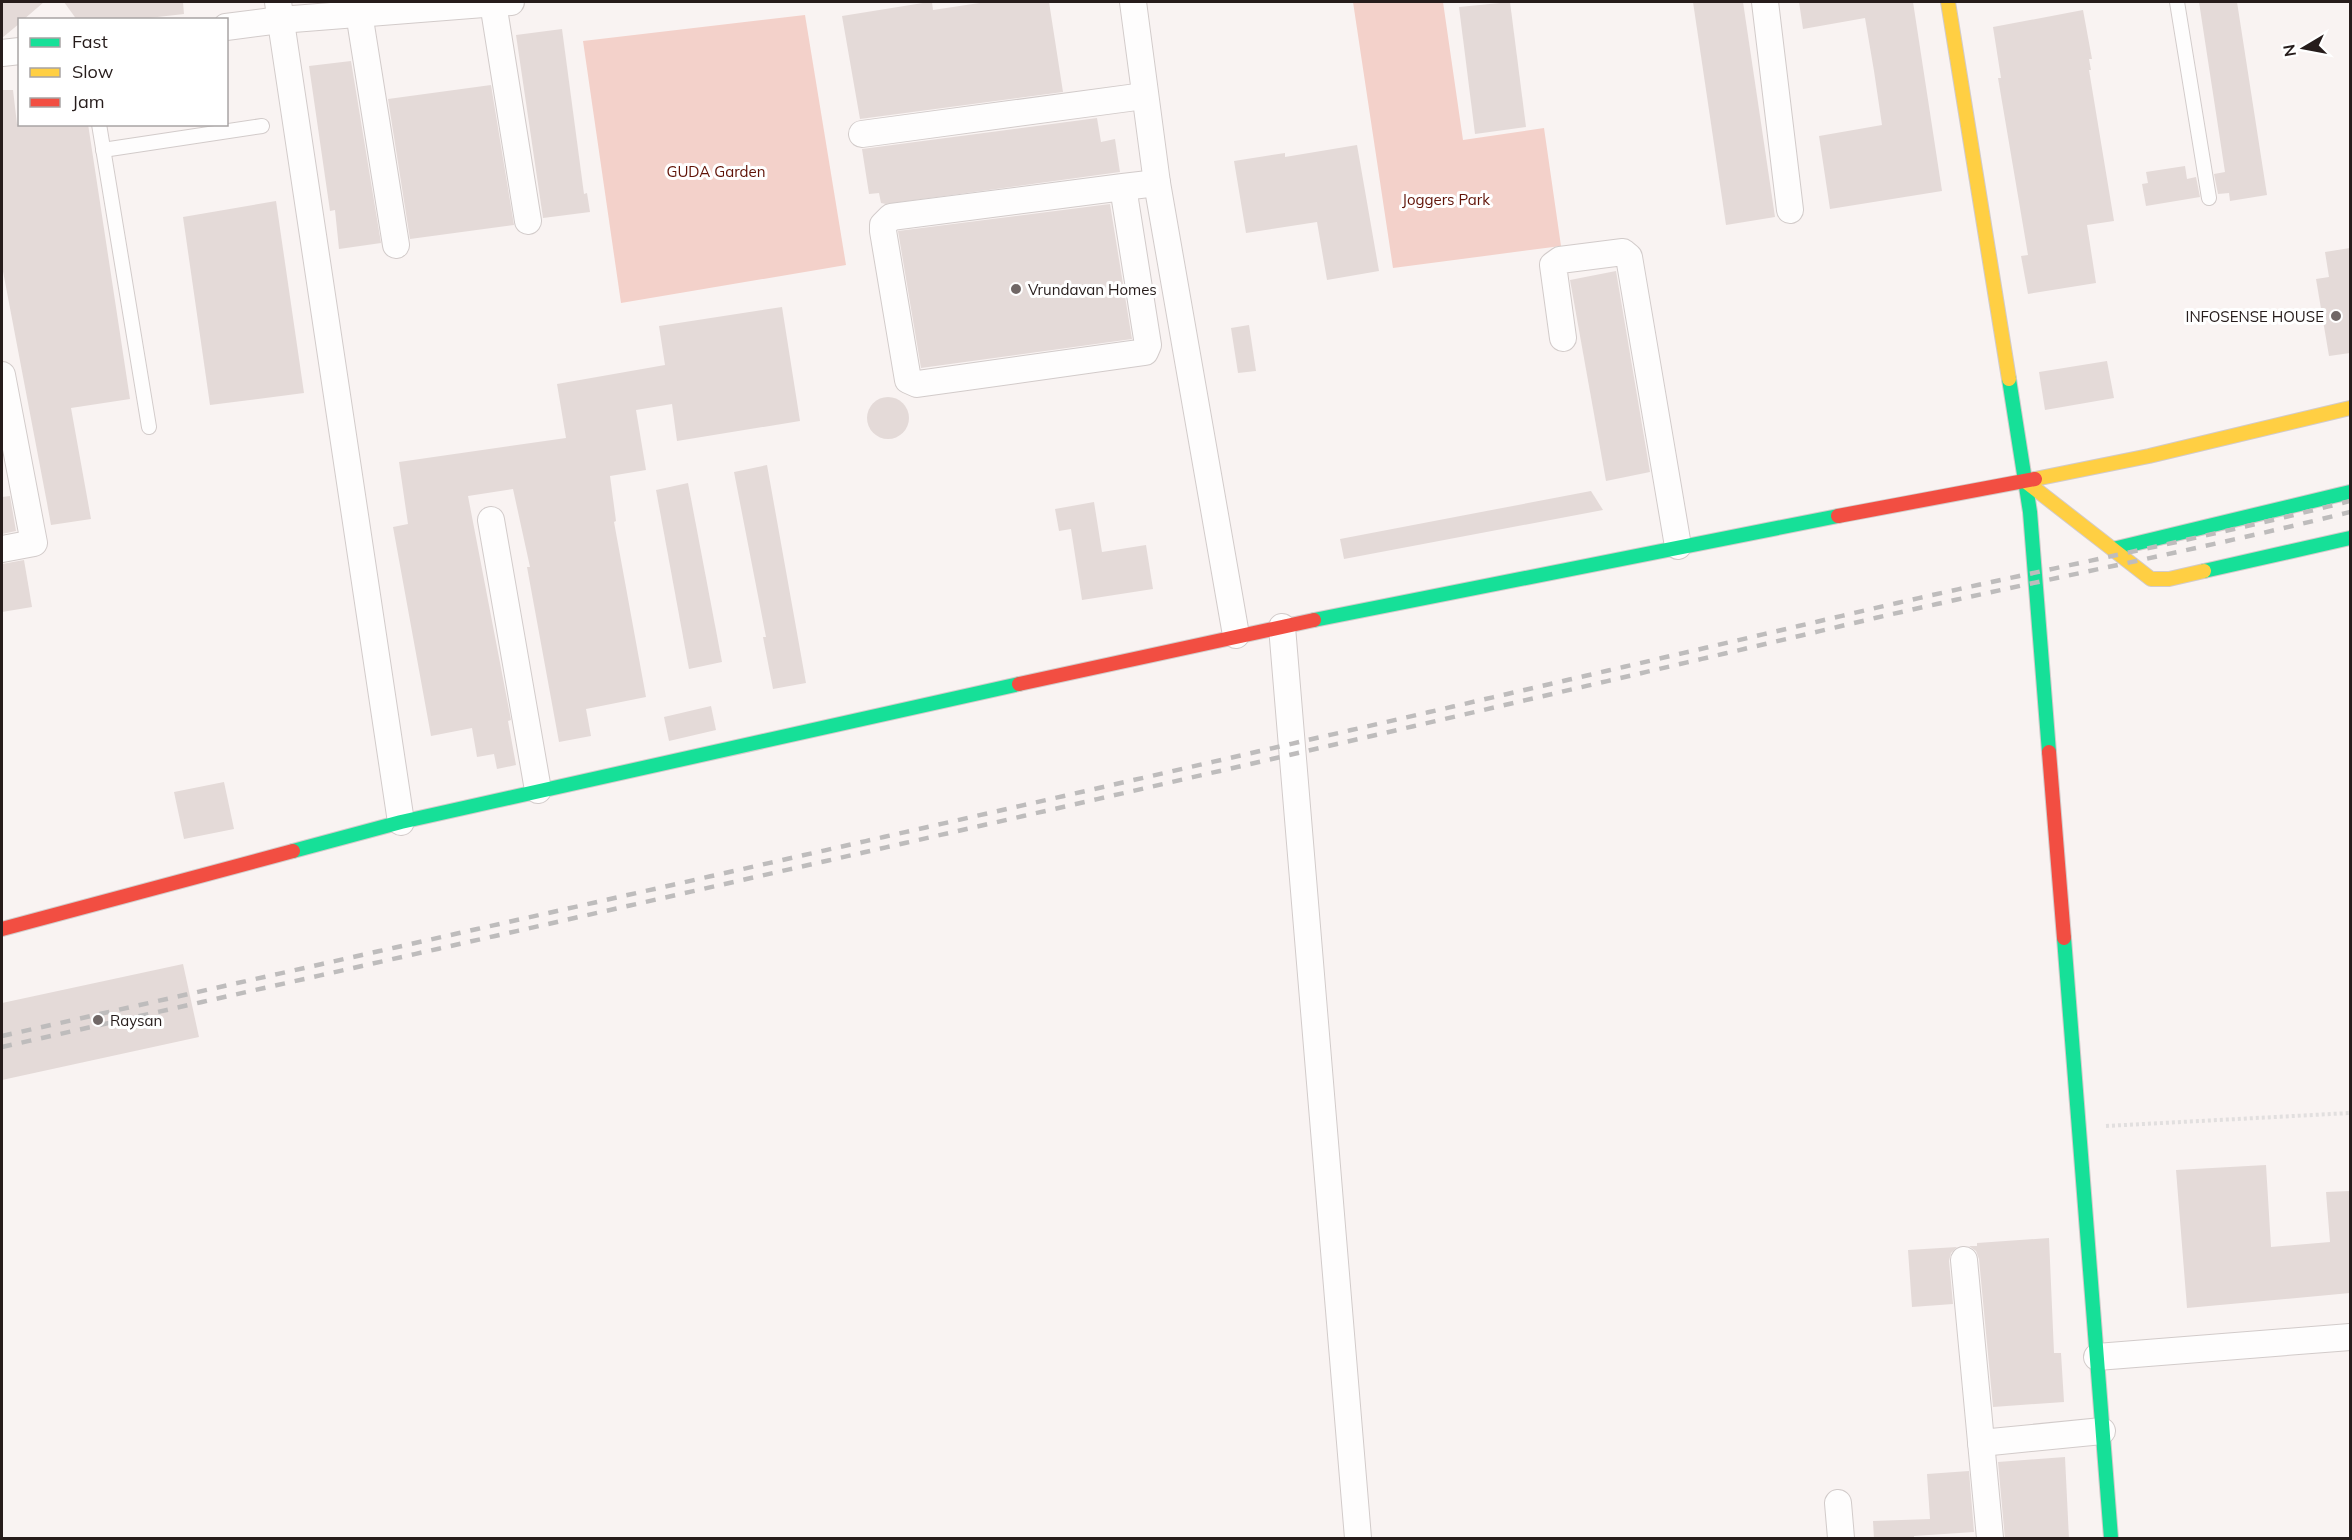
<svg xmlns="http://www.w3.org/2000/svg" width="2352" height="1540" font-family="Mulish,sans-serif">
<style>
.green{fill:#f3d1ca}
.building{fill:#e4dad8}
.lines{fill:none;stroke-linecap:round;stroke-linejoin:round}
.lane-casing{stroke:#d2cbca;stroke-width:16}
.street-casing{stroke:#d2cbca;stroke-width:28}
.fast-casing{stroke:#d2cbca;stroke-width:16}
.slow-casing{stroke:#d2cbca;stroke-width:16}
.jam-casing{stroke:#d2cbca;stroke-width:16}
.path{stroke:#e2dfdf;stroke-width:4;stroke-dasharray:3 3;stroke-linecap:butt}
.lane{stroke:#fefdfd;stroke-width:14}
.street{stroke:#fefdfd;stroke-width:26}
.fast{stroke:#16e098;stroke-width:14}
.slow{stroke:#ffcf43;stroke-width:14}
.jam{stroke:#f24e42;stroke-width:14}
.rail{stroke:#bebcbc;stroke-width:4.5;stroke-dasharray:10 10;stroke-linecap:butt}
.poi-dot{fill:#706766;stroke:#fff;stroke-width:2}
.labels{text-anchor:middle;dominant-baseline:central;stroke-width:6;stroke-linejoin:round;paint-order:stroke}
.park-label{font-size:15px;fill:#601307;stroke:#fff}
.poi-label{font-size:15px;fill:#261c1b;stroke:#fff;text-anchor:start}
</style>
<rect width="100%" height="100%" fill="#f9f3f2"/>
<g class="green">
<polygon points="1353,2 1443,2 1463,140 1544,128 1561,246 1393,268"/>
<polygon points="805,15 846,265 621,303 583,41"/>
</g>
<g class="building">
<polygon points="2,2 44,2 23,20 20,20 20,23 2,38"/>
<polygon points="64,2 183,2 184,14 131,20 77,20"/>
<polygon points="929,2 932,2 933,10 986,2 1049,2 1063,92 860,119 842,16"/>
<polygon points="1510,2 1526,127 1475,134 1459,7"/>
<polygon points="1693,2 1743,2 1775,217 1726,225"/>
<polygon points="1799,2 1913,2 1942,191 1830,209 1819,136 1882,125 1874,71 1865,18 1803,29"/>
<polygon points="2199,2 2237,2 2267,195 2230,201 2229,193 2218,194 2214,174 2225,172"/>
<polygon points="2083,10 2092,59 2089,59 2091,70 2089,70 2114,221 2087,225 2096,283 2028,294 2021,256 2028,255 1998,78 2001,78 1993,27"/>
<polygon points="562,29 584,194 587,193 590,212 543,218 516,35"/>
<polygon points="351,61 381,243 339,249 335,210 330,211 309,66"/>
<polygon points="491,85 514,225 410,239 388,99"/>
<polygon points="2,90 13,90 17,124 88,124 130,399 71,408 91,519 51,525 47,503 2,266"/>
<polygon points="1097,118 1101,142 1115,139 1120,172 886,204 881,203 879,193 869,194 862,149"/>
<polygon points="1357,145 1379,271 1327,280 1317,222 1246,233 1234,161 1285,153 1285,157"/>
<polygon points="2185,166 2187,179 2196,177 2200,197 2146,206 2142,184 2148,183 2146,172"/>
<polygon points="276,201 304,393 210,405 183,217"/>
<polygon points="1110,204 1132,339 921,368 898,231"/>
<polygon points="2350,248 2350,353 2329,356 2316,279 2329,277 2325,252"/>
<polygon points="1616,271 1650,472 1606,481 1570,280"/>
<polygon points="782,307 800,421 677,441 672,404 636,410 646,470 610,476 616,521 614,522 646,697 586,709 591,736 559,742 527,567 530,567 513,489 468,496 511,720 508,721 516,765 497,769 494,754 477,757 472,728 431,736 393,527 408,524 399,462 566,438 557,384 665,365 659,326"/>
<polygon points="1249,325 1256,371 1238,373 1231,328"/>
<polygon points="2107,361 2114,398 2045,410 2039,372"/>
<circle cx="888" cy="418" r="21"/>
<polygon points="767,465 806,683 773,689 763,637 766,637 734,472"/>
<polygon points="688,483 722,662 689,669 656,490"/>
<polygon points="1591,491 1603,510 1344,559 1340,539"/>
<polygon points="10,496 16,531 2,534 2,497"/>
<polygon points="1094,502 1102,552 1146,545 1153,589 1082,600 1071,529 1059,531 1055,509"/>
<polygon points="24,560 32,607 2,612 2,564"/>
<polygon points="711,706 716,730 669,741 664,717"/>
<polygon points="224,782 234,829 184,839 174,792"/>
<polygon points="183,964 199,1037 2,1080 2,1003"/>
<polygon points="2266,1165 2271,1247 2330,1242 2326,1192 2350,1191 2350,1293 2187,1308 2176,1170"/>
<polygon points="2049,1238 2054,1353 2061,1353 2064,1402 1993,1407 1979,1259 1976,1251 1969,1246 1977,1246 1977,1243"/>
<polygon points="1957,1247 1951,1253 1949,1261 1953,1304 1912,1307 1908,1250"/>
<polygon points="2065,1457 2069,1539 2005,1539 1998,1462"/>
<polygon points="1969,1471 1974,1532 1914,1536 1914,1539 1874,1539 1873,1521 1930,1519 1927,1474"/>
</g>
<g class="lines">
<g class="lane-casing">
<g id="lane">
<polyline points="2177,2 2209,198"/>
<polyline points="99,124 149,427"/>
<polyline points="103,150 262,126"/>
</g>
</g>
<g class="street-casing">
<g id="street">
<polyline points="278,2 401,822"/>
<polyline points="1133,2 1157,183 1236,635"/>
<polyline points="1765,2 1790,210"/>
<polyline points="493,3 528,221"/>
<polyline points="359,13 396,245"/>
<polyline points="226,27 280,20 511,2"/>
<polyline points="2,53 20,51"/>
<polyline points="862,134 1144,96"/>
<polyline points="1123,187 1148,345 1145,352 917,384 908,380 883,231 883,225 891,217 1123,187 1157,183"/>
<polyline points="1563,338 1553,265 1560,260 1623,252 1629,257 1678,546"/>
<polyline points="2,375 34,543 2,549"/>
<polyline points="491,520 538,790"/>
<polyline points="1282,627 1358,1538"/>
<polyline points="1964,1260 1990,1538"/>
<polyline points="2097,1357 2350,1337"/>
<polyline points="1981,1443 2102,1431"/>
<polyline points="1838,1503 1841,1538"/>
</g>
</g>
<g class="fast-casing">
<g id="fast">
<polyline points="2009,379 2030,512 2049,752"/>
<polyline points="2113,549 2350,492"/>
<polyline points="2204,571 2350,538"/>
<polyline points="1314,620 1838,516"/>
<polyline points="293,851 401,822 1019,684"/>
<polyline points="2064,938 2111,1538"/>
</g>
</g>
<g class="slow-casing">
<g id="slow">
<polyline points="1948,2 2009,379"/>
<polyline points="2035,479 2149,456 2350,408"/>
<polyline points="2025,481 2151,579 2169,579 2204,571"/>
</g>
</g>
<g class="jam-casing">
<g id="jam">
<polyline points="1838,516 2035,479"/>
<polyline points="1019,684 1314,620"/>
<polyline points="2049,752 2064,938"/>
<polyline points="2,929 293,851"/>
</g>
</g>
<polyline class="path" points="2106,1126 2350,1113"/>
<use href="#lane" class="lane"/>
<use href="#street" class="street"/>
<use href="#fast" class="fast"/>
<use href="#slow" class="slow"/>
<use href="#jam" class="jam"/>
<g class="rail">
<path d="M2,1036C620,897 1238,758 1854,613C2019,574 2186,543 2350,501"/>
<path d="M2,1047C620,908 1238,769 1854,623C2019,584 2186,553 2350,512"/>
</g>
</g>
<g class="poi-dot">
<circle cx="1016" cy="289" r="6"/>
<circle cx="2336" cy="316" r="6"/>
<circle cx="98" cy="1020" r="6"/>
</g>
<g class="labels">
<g class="park-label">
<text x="716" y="171">GUDA Garden</text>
<text x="1446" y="199">Joggers Park</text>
</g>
<g class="poi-label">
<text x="1028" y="289">Vrundavan Homes</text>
<text x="2324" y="316" text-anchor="end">INFOSENSE HOUSE</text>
<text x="110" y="1020">Raysan</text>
</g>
</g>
<rect width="2352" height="1540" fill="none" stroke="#261c1b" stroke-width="6"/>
<rect x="18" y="18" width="210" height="108" fill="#ffffff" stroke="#a8a4a4" stroke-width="1.5"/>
<rect x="30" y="38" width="30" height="9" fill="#16e098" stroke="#a8a4a4" stroke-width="1.5"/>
<text x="72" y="48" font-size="18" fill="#261c1b">Fast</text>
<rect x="30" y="68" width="30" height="9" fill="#ffcf43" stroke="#a8a4a4" stroke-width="1.5"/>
<text x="72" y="78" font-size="18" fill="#261c1b">Slow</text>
<rect x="30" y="98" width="30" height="9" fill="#f24e42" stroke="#a8a4a4" stroke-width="1.5"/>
<text x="72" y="108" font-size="18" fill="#261c1b">Jam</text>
<g transform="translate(2304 48) rotate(260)" stroke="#ffffff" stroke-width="4.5" paint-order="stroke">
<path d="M0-4.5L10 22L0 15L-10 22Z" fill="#261c1b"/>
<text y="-9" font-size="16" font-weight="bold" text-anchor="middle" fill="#261c1b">N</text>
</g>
</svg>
